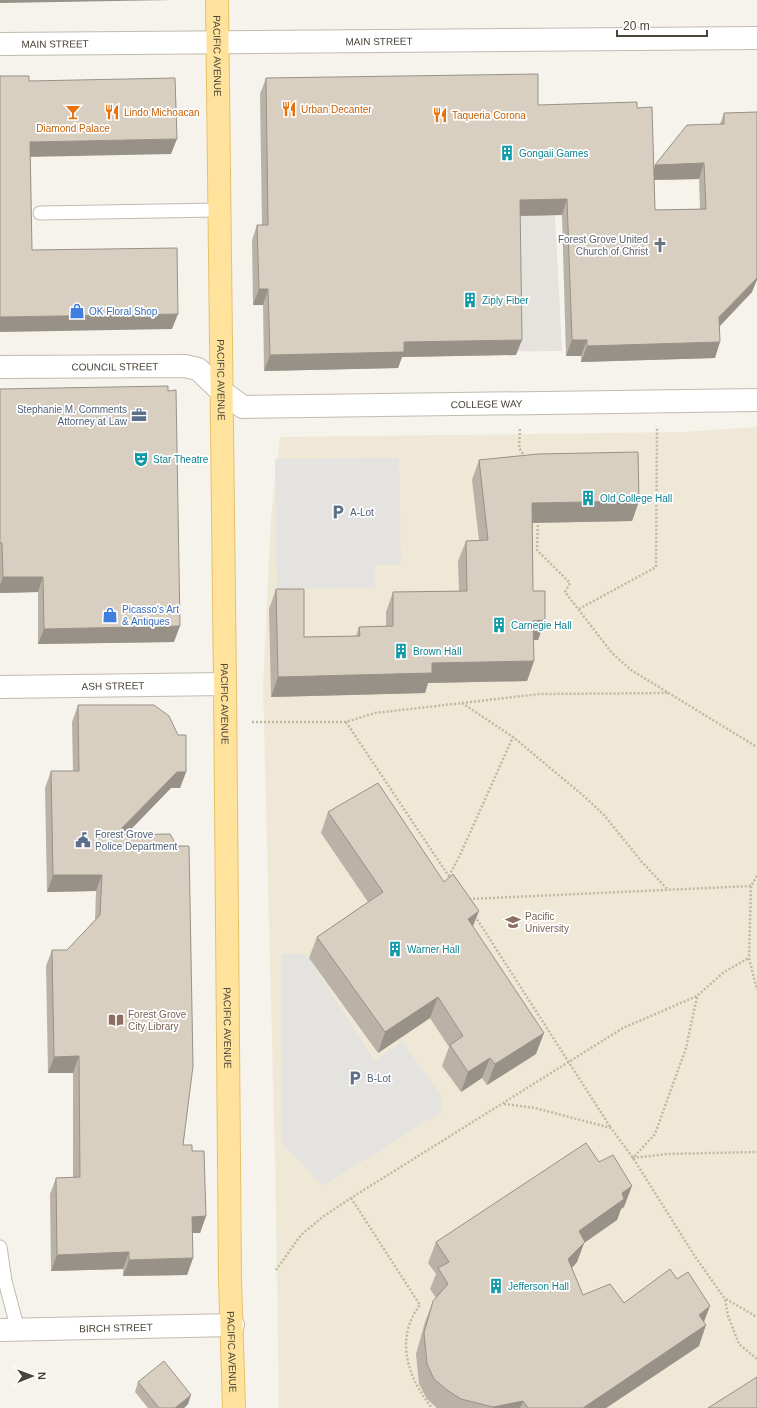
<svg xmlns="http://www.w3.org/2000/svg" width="757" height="1408" font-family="Arial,sans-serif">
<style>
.industrial{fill:#e6e2dd}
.education{fill:#efe8d6}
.parking{fill:#e5e3e0}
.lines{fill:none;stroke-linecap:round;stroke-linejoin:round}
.service-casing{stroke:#c2bbae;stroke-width:15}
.minor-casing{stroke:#c2bbae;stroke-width:24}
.tertiary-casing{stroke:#c2bbae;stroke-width:24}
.primary-casing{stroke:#e6c16a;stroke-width:24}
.path{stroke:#c4b79f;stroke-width:2.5;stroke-dasharray:2 2;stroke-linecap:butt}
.service{stroke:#fff;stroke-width:13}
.minor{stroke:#fff;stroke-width:22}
.tertiary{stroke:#fff;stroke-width:22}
.primary{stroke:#ffe39c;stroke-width:22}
.wall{fill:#bab2a6;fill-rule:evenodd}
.shaded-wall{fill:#979187}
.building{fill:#d8cfc1;stroke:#979187}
.labels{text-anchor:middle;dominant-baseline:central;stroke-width:3.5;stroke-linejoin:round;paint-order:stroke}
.street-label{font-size:10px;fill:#4b4439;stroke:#fff}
.food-label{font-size:10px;fill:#c56008;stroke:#fff;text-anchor:start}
.culture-label{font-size:10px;fill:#0d838f;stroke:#fff;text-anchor:start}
.worship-label{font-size:10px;fill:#5b616d;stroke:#fff;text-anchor:end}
.shop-label{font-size:10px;fill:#366cbe;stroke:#fff;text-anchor:start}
.service-label{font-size:10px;fill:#4e5e75;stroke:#fff;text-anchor:start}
.education-label{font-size:10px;fill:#785e54;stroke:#fff;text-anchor:start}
</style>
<rect width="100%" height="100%" fill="#f6f3ec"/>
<polygon class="industrial" points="547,214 555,216 562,351 440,352 438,218"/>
<polygon class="education" points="757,427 757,1408 279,1408 275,1157 263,687 271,517 280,437 682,432"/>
<g class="parking">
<polygon points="399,458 401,565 375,565 375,588 277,589 275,459"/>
<polygon points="281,954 306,954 375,1061 402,1041 441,1096 441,1112 323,1186 282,1143"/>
</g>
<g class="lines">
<g class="service-casing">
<g id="service">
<polyline points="40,213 219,210"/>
<polyline points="0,1247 5,1281 18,1330"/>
</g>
</g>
<g class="minor-casing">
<g id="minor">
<path id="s1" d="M0,367L185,366L198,369L221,391L243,407L757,400"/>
<path id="s2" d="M0,687L225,684"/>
<path id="s3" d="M0,1330L233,1325"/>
</g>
</g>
<g class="tertiary-casing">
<g id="tertiary">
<path id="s4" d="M0,44L757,38"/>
</g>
</g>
<g class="primary-casing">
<g id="primary">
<path id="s5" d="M217,0L225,684L230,1279L234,1408"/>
</g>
</g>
<g class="path">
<polyline points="520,429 519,448 526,458"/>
<polyline points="538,521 537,550 570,583 565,592 612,653 631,670 757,747"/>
<polyline points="579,609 656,567 657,428"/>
<polyline points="462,703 540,694 669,693"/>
<polyline points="252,722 346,722 375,713 462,703 513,737 585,797 604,815 642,862 668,890"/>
<polyline points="346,722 450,878"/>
<polyline points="449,876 460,855 513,737"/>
<polyline points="757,876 751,886 749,958 757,990"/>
<polyline points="469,899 751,886"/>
<polyline points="475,916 611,1128"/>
<polyline points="697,997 686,1048 655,1134 633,1158 667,1154 757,1152"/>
<polyline points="504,1104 535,1108 611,1128 633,1158 694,1255 725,1299 728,1316 739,1344 757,1359"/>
<path d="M351,1198L420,1305C394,1339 408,1378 432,1408"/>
<polyline points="276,1270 301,1235 324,1216 351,1198 623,1028 697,996 724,972 749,958"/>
<polyline points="726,1299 757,1317"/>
</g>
<use href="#service" class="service"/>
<use href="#minor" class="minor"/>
<use href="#tertiary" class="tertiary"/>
<use href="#primary" class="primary"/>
</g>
<g class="wall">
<path d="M266,78L538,105L637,108L654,170L720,124L724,113L752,292L720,326L715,358L581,362V356H566L562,215L520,216L516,355L402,357L398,368L264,371L263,305H253L252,240L257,225H262L260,94ZM699,179L700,209L655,210L654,180Z"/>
<polygon points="0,389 174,642 38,644 38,592 0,593"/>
<polygon points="479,460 639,501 632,521 532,523 533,591 545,620 538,640 533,640 534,661 527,681 428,683 425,693 271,697 269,609 276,589 304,637 356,636 359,627 386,626 386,612 393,592 459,591 458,561 466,541 479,540 472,480"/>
<polygon points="78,705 186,772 180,788 171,788 125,835 183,1145 192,1151 206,1216 200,1233 192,1233 193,1258 187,1275 123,1276 123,1269 51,1271 50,1194 56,1178 73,1177 73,1073 48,1073 46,966 52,950 67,950 95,920 96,891 47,892 45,788 51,771 73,771 72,722"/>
<polygon points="328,812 473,926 536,1054 487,1085 482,1078 461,1092 442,1066 449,1047 430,1018 378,1053 309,958 317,937 368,902 321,833"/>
<polygon points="624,1207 621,1209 617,1220 584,1243 577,1262 572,1268 583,1295 624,1303 704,1322 699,1346 606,1408 437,1408 427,1399 419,1384 416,1354 425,1322 433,1301 436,1298 430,1289 436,1274 428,1263 436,1242"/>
<polygon points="138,1382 188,1404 184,1408 148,1408 135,1392"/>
</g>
<g class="shaded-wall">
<polygon points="0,0 173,0 0,3"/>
<polygon points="177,139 171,154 25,157 30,142"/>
<polygon points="704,163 699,179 650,180 655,165"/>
<polygon points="567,199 562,215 514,216 520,200"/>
<polygon points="757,278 757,280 752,292 714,332 719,317"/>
<polygon points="259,289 268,289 263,305 253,305"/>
<polygon points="178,314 172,329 0,332 0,317"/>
<polygon points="522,340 516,355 402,357 398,368 264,371 270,355 404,342"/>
<polygon points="572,340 587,340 581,356 566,356"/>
<polygon points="720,342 715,358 581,362 587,346"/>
<polygon points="639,501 632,521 524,523 532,503"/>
<polygon points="3,577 43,577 38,592 0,593 0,585"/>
<polygon points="545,620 538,640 526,640 533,621"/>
<polygon points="180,626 174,642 38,644 44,629"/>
<polygon points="534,661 527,681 428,683 425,693 271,697 278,677 432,663"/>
<polygon points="177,772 186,772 180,788 171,788 109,852 115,835"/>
<polygon points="53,875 102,875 96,891 47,892"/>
<polygon points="479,911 471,931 468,919"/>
<polygon points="438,997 430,1018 378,1053 385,1032"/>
<polygon points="544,1033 536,1054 487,1085 495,1064"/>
<polygon points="79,1056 73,1073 48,1073 54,1057"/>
<polygon points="490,1058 482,1078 461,1092 468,1072"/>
<polygon points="632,1186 624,1207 621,1209 617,1220 584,1243 577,1262 561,1280 579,1231 622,1193"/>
<polygon points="206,1216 200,1233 186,1233 192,1217"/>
<polygon points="129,1252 123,1269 51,1271 57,1255"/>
<polygon points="193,1258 187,1275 123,1276 129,1260"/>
<polygon points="710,1306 702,1327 706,1325 699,1346 606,1408 583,1408"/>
<polygon points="191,1395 188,1404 184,1408 175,1408"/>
<polygon points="523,1401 520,1408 493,1408 493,1407"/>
</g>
<g class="building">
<polygon points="538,74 538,105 637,102 637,108 652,107 655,210 706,209 704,163 655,165 687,125 724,124 724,113 757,112 757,278 719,317 720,342 587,346 587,340 572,340 567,199 520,200 522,340 404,342 404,352 270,355 268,289 259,289 257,225 268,225 266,78"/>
<polygon points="0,76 29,76 29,81 175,78 177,139 30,142 32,250 177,248 178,314 0,317"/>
<polygon points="168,386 168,391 176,390 180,626 44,629 43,577 3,577 2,543 0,543 0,389"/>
<polygon points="638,452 639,501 532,503 533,591 545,591 545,620 533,621 534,661 432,663 432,673 278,677 276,589 304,589 304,637 360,636 359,627 393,626 393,592 467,591 466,541 488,540 479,460 538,454"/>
<polygon points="78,705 154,705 169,716 178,735 186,735 186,772 177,772 115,835 170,834 177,846 189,846 193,1066 183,1145 192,1145 192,1151 204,1151 206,1216 192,1217 193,1258 129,1260 129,1252 57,1255 56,1178 80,1177 79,1056 54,1057 52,950 67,950 100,915 102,875 53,875 51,771 79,771"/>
<polygon points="378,783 444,882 453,874 479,911 468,919 544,1033 495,1064 490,1058 468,1072 450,1045 463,1036 438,997 385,1032 317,937 383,892 328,812"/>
<polygon points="586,1143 599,1162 613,1155 632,1186 622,1193 624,1199 579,1231 585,1242 568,1259 583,1295 610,1284 624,1303 670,1269 677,1279 688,1272 710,1306 699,1315 706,1325 583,1408 528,1408 523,1401 493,1407 461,1399 447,1390 434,1379 427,1364 424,1333 433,1301 448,1284 438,1268 449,1262 436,1242"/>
<polygon points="164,1361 191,1395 175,1408 159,1408 138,1382"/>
<polygon points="757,1377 757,1408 708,1408"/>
</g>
<defs>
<g id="restaurant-bare" transform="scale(1.2)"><path d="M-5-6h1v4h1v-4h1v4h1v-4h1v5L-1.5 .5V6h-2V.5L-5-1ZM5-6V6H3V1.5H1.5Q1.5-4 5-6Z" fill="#e8710a" stroke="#fff" stroke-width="2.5" paint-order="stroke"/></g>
<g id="bar-bare" transform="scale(1.2)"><path d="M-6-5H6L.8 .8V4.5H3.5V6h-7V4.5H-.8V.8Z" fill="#e8710a" stroke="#fff" stroke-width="2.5" paint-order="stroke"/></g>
<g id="building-bare" transform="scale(1.2)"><path d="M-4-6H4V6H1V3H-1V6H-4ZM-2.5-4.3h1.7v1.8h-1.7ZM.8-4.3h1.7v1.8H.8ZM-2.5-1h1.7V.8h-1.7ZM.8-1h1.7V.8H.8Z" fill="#0f9aa8" stroke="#fff" stroke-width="2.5" paint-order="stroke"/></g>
<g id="church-bare" transform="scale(1.2)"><path d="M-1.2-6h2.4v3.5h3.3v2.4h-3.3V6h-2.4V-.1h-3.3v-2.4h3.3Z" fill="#6b7280" stroke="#fff" stroke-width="2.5" paint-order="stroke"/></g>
<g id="shop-bare" transform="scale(1.2)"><path d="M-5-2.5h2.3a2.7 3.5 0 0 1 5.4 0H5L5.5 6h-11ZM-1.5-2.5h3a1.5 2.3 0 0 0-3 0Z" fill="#3f7fe0" stroke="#fff" stroke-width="2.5" paint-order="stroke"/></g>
<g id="office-bare" transform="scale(1.2)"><path d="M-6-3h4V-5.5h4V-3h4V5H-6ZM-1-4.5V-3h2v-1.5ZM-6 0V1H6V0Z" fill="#5c6f8a" stroke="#fff" stroke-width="2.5" paint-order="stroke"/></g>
<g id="theatre-bare" transform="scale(1.2)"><path d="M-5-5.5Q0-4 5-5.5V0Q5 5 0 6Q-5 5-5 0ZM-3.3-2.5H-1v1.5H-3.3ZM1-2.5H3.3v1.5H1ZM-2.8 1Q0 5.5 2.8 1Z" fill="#0f9aa8" stroke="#fff" stroke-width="2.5" paint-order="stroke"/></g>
<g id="parking-bare" transform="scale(1.2)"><path d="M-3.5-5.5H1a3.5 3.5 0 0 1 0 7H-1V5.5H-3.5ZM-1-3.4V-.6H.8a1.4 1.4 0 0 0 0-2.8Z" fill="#5c6f8a" stroke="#fff" stroke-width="2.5" paint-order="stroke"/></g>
<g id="civic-bare" transform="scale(1.2)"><path d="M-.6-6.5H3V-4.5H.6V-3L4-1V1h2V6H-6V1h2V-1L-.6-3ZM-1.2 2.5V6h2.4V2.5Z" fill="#5c6f8a" stroke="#fff" stroke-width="2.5" paint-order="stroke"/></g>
<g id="university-bare" transform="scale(1.2)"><path d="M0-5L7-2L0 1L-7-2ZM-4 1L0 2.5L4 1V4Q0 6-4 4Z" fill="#8d6e63" stroke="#fff" stroke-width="2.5" paint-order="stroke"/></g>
<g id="library-bare" transform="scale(1.2)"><path d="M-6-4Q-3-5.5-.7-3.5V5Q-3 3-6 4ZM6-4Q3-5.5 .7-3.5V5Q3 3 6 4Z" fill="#8d6e63" stroke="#fff" stroke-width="2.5" paint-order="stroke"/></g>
</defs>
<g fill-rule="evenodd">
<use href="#restaurant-bare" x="289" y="109"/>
<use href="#bar-bare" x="73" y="112"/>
<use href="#restaurant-bare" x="112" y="112"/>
<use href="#restaurant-bare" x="440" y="115"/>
<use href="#building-bare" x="507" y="153"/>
<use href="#church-bare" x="660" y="245"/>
<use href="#building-bare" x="470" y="300"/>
<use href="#shop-bare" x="77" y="311"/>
<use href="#office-bare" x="139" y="415"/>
<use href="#theatre-bare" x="141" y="459"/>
<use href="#building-bare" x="588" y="498"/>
<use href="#parking-bare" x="338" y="512"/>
<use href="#shop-bare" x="110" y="615"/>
<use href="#building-bare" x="499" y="625"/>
<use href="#building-bare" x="401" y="651"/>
<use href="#civic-bare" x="83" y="840"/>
<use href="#university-bare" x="513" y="922"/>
<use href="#building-bare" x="395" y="949"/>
<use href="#library-bare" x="116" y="1020"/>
<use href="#parking-bare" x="355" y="1078"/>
<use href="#building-bare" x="496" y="1286"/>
</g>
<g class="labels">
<g class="street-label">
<text stroke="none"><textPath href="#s4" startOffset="379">MAIN STREET</textPath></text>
<text stroke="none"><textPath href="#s4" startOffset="55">MAIN STREET</textPath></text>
<text stroke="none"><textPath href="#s5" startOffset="56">PACIFIC AVENUE</textPath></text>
<text stroke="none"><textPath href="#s1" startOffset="115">COUNCIL STREET</textPath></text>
<text stroke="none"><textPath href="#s5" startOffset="380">PACIFIC AVENUE</textPath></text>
<text stroke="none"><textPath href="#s1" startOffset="501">COLLEGE WAY</textPath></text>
<text stroke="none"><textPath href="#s2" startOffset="113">ASH STREET</textPath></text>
<text stroke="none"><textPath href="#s5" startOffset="704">PACIFIC AVENUE</textPath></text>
<text stroke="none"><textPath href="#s5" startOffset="1028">PACIFIC AVENUE</textPath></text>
<text stroke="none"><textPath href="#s3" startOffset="116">BIRCH STREET</textPath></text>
<text stroke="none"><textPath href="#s5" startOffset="1352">PACIFIC AVENUE</textPath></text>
</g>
<g class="food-label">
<text x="301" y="109">Urban Decanter</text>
<text x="124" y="112">Lindo Michoacan</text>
<text x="452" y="115">Taqueria Corona</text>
<text x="73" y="128" text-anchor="middle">Diamond Palace</text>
</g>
<g class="culture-label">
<text x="519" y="153">Gongaii Games</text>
<text x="482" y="300">Ziply Fiber</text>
<text x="153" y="459">Star Theatre</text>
<text x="600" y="498">Old College Hall</text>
<text x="511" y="625">Carnegie Hall</text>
<text x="413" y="651">Brown Hall</text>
<text x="407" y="949">Warner Hall</text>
<text x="508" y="1286">Jefferson Hall</text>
</g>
<g class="worship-label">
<text x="648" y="239">Forest Grove United<tspan x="648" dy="12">Church of Christ</tspan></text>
</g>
<g class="shop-label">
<text x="89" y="311">OK Floral Shop</text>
<text x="122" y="609">Picasso's Art<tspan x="122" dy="12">&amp; Antiques</tspan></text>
</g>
<g class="service-label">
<text x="127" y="409" text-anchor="end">Stephanie M. Comments<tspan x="127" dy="12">Attorney at Law</tspan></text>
<text x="350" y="512">A-Lot</text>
<text x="95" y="834">Forest Grove<tspan x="95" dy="12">Police Department</tspan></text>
<text x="367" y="1078">B-Lot</text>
</g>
<g class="education-label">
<text x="525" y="916">Pacific<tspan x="525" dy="12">University</tspan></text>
<text x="128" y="1014">Forest Grove<tspan x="128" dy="12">City Library</tspan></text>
</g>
</g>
<g transform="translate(32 1376) rotate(89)" stroke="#ffffff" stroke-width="3" paint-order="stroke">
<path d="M0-3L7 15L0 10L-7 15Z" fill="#4b4439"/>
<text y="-6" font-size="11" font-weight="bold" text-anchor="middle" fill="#4b4439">N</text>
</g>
<path d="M617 30v6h90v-6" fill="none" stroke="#4b4439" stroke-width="2"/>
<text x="623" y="30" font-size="12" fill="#4b4439" stroke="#ffffff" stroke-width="3" paint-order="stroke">20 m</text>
</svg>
